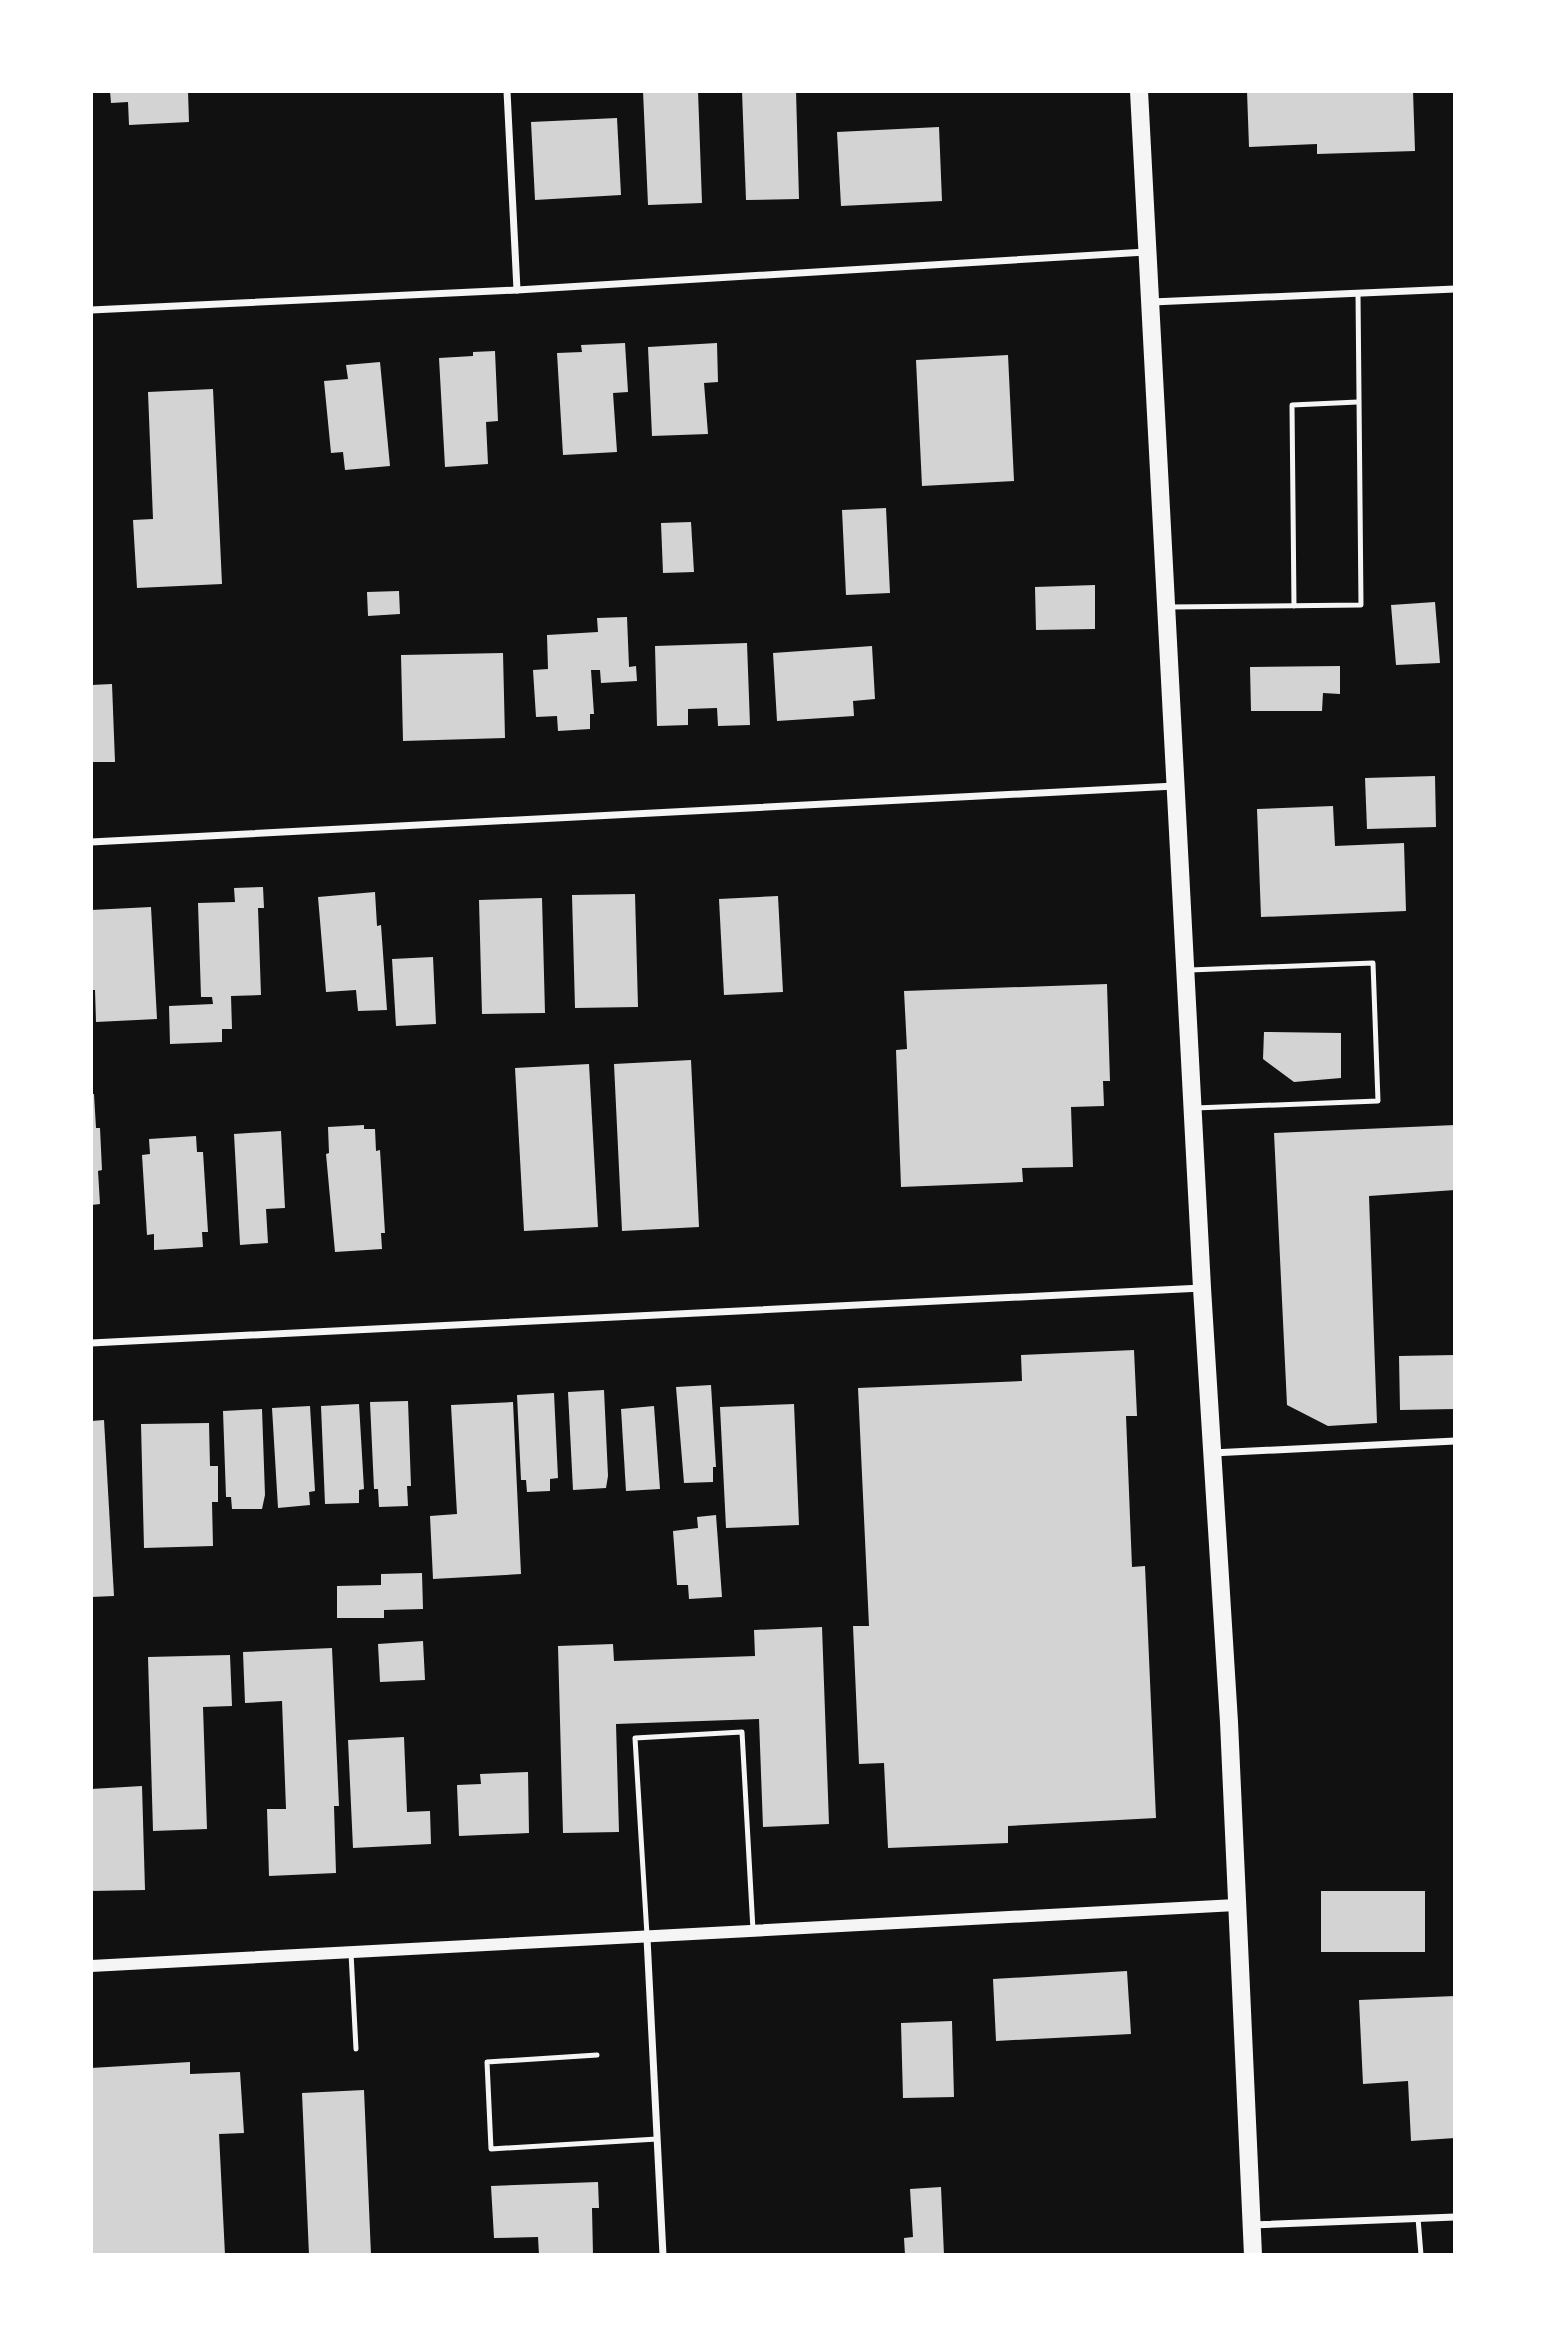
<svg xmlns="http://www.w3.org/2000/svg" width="1546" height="2346" font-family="Arial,sans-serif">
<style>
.building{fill:#d3d3d3}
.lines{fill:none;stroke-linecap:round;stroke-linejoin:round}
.service{stroke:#f5f5f5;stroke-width:5}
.minor{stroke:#f5f5f5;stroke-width:7}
.tertiary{stroke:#f5f5f5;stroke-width:12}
.primary{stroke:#f5f5f5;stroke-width:18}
</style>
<rect width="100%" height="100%" fill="#111"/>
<g class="building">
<polygon points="110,91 188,91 189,122 129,125 128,102 111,103"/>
<polygon points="643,91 698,91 702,203 648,205"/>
<polygon points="742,91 796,91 799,199 746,200"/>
<polygon points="1247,91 1413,91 1415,151 1317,154 1317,144 1249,147"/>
<polygon points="617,118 621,195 535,200 531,122"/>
<polygon points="939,127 942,201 841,206 837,132"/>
<polygon points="625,343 628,392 613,393 617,452 563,455 557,353 582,352 581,345"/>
<polygon points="717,343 718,382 704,383 708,434 652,436 648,347"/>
<polygon points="495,351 498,421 486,422 488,464 445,467 439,358 473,356 473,352"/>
<polygon points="1008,355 1014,481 922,486 916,360"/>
<polygon points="380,362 390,466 345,470 343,452 331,453 324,381 348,379 346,365"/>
<polygon points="213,389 222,584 137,588 133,520 153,519 148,392"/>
<polygon points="886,508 890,593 846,595 842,510"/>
<polygon points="691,522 694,572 663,573 661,523"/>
<polygon points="1095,585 1095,629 1036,630 1035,587"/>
<polygon points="399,591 400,614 368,616 367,592"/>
<polygon points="1435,602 1440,663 1396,665 1391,605"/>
<polygon points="627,617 629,667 636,666 637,681 601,683 600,670 591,670 594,714 590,714 590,729 558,731 557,716 536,717 533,670 548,669 547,635 598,632 597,618"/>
<polygon points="747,643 750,725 718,726 717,708 688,709 688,725 657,726 655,646"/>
<polygon points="872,646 875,699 853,701 854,716 777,721 773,653"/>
<polygon points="503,653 505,738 403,741 401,655"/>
<polygon points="1340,666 1340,694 1323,693 1322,711 1251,711 1250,667"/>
<polygon points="112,684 115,762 91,762 91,685"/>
<polygon points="1435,776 1436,827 1367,829 1365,778"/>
<polygon points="1333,806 1335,846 1404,843 1406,911 1261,917 1257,809"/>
<polygon points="263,887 264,908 258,908 261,995 231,996 232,1029 222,1029 222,1042 170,1044 169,1006 213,1004 212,997 201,997 198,903 235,902 234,888"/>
<polygon points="375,892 377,926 381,925 387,1010 358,1011 356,990 326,992 318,897"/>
<polygon points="635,894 638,1007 575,1008 572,895"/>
<polygon points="778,896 783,992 724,995 719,899"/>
<polygon points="542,898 545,1013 482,1014 479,900"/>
<polygon points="151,907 157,1019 96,1022 95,990 91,990 91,946 93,946 91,910"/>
<polygon points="433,957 436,1024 396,1026 392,959"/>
<polygon points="1107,984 1110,1081 1103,1081 1104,1106 1071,1107 1073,1167 1022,1168 1023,1182 901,1187 896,1050 907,1049 904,991"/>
<polygon points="1264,1032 1341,1033 1341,1078 1294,1082 1263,1059"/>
<polygon points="691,1060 699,1227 622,1231 614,1064"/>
<polygon points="589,1064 598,1227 524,1231 515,1068"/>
<polygon points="91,1094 94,1094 96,1128 100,1128 102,1170 98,1171 100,1204 91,1205"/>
<polygon points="364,1125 364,1129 375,1129 376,1151 380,1150 385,1233 381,1233 382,1249 335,1252 326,1154 329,1153 328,1127"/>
<polygon points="1455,1125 1455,1190 1369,1196 1377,1423 1328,1426 1287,1405 1274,1133"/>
<polygon points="281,1131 285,1208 266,1209 268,1243 240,1245 234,1134"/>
<polygon points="196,1136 197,1152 203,1152 208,1232 202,1232 203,1247 154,1250 154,1234 147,1235 142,1155 150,1154 149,1139"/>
<polygon points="1134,1350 1137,1416 1126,1416 1132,1567 1145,1566 1156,1818 1008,1826 1008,1843 888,1848 884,1763 859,1764 853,1626 869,1626 858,1388 1022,1381 1021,1355"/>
<polygon points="1455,1355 1455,1409 1400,1410 1399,1356"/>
<polygon points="711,1385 716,1467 713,1467 713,1482 684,1483 676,1387"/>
<polygon points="604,1390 608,1476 606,1488 573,1490 568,1392"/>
<polygon points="554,1393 558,1478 550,1479 550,1491 527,1492 526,1480 521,1480 517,1395"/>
<polygon points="408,1401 411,1486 407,1486 408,1506 379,1507 378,1489 374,1489 370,1402"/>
<polygon points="513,1402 521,1574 433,1579 430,1516 457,1514 451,1405"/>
<polygon points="359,1404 364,1489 359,1490 359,1503 325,1504 321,1406"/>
<polygon points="794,1404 799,1525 726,1528 720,1407"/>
<polygon points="310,1406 315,1491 309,1492 310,1505 278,1508 272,1408"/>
<polygon points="654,1406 660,1489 626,1491 621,1409"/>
<polygon points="262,1409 265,1495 262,1509 232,1509 231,1497 226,1497 223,1411"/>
<polygon points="104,1420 114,1596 91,1597 91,1421"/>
<polygon points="209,1423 210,1466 218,1466 218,1502 212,1502 213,1546 144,1548 141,1424"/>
<polygon points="716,1515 722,1597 689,1599 688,1585 677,1585 673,1531 698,1528 697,1517"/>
<polygon points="422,1573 423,1609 384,1610 384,1618 337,1618 337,1586 381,1585 381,1574"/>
<polygon points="822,1627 829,1824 763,1827 759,1719 616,1724 619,1832 563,1833 558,1646 613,1644 614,1661 755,1656 754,1630"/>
<polygon points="423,1641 425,1680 380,1682 378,1644"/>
<polygon points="332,1648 339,1806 334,1806 336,1873 269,1876 267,1809 286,1809 282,1701 245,1703 243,1652"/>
<polygon points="230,1655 232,1706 203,1707 207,1829 153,1831 148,1657"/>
<polygon points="404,1737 407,1812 430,1811 431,1844 353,1848 348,1740"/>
<polygon points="528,1772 529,1833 459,1836 457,1785 481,1784 480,1774"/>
<polygon points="142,1786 145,1890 91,1891 91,1789"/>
<rect x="1321" y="1891" width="104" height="61"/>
<polygon points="1127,1971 1131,2034 996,2041 993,1979"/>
<polygon points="1455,1996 1455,2138 1411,2141 1408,2081 1363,2084 1359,2000"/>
<polygon points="952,2021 954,2097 903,2098 901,2023"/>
<polygon points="190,2062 190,2074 240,2072 244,2133 219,2134 225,2255 91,2255 91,2068"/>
<polygon points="364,2090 371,2255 309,2255 302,2093"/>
<polygon points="598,2182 599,2208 592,2208 593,2255 539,2255 538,2237 494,2238 491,2186"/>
<polygon points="941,2187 944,2255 905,2255 904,2238 913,2237 910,2189"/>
</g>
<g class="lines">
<g class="service">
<polyline points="1294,606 1292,405 1358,402"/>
<polyline points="1169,607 1361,605 1358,293"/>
<polyline points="1190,970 1373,963 1378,1101 1195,1108"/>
<polyline points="647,1935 635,1738 742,1732 753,1930"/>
<polyline points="351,1953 356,2049"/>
<polyline points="597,2055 487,2062 491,2149 657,2139"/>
<polyline points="1418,2218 1421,2255"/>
</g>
<g class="minor">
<polyline points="507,91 517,290"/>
<polyline points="1152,302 1455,289"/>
<polyline points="91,310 517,290 1146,252"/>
<polyline points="91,842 1175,786"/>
<polyline points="91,1343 1202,1288"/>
<polyline points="1212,1453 1455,1441"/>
<polyline points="647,1938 663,2255"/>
<polyline points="1252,2225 1455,2217"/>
</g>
<polyline class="tertiary" points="91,1966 1236,1905"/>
<polyline class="primary" points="1139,91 1202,1288 1229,1722 1253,2255"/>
</g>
<rect width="1546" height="2346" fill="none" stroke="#ffffff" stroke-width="186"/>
</svg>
